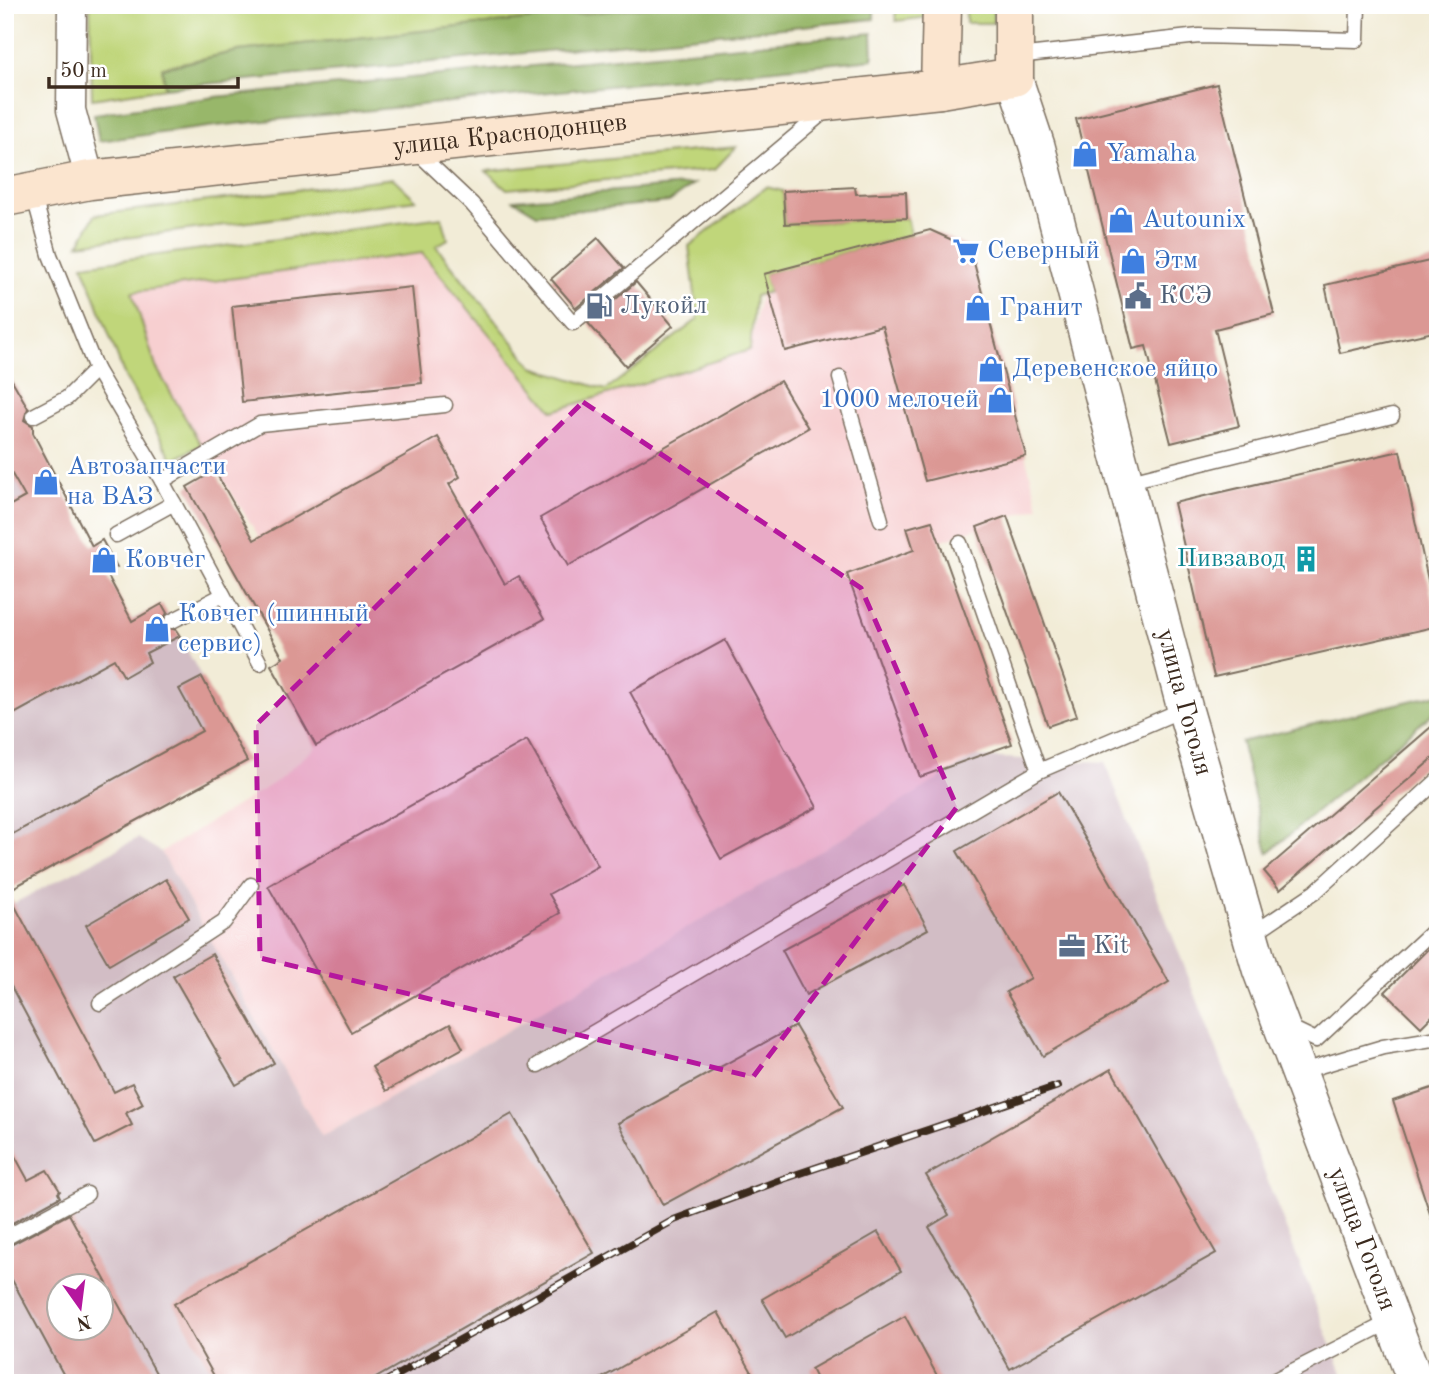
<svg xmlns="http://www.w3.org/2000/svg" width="1443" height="1388" font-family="'Old Standard TT',serif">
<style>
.built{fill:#f7cfd0;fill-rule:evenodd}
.industrial{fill:#d2bdc5;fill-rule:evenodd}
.green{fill:#c0d67a;stroke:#7e804c;stroke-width:2}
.forest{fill:#98b76a;stroke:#6a7044;stroke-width:2}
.building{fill:#db9894;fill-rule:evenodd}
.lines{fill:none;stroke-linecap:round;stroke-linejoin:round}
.service-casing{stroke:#7b6e5f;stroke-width:17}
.minor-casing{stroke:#7b6e5f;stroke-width:31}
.tertiary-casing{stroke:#7b6e5f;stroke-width:38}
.secondary-casing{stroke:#7b6e5f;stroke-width:41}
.service{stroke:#fff;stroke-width:14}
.minor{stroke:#fff;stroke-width:28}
.tertiary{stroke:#fff;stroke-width:35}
.secondary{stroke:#fbe5cf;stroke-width:38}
.rail-casing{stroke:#3b2a1e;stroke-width:8}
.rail{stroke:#fff;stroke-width:5;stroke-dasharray:16;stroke-linecap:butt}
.marked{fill:#b5179e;fill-opacity:0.2;stroke:#b5179e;stroke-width:5;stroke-dasharray:14 9;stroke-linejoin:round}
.labels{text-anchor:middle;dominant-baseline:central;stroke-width:5;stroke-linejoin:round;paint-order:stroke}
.street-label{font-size:26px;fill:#3b2a1e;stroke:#fff}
.shop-label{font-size:26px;fill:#366cbe;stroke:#fff;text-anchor:start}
.service-label{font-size:26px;fill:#4e5e75;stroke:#fff;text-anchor:start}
.culture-label{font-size:26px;fill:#0d838f;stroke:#fff;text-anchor:end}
</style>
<rect width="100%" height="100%" fill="#fff"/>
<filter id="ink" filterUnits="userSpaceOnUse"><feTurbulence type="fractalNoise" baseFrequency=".0143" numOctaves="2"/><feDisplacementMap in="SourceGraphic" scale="14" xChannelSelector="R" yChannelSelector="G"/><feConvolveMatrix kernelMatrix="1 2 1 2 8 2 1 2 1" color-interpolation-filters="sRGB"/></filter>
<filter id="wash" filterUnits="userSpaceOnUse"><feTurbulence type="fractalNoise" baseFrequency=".00686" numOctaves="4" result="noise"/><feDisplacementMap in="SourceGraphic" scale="28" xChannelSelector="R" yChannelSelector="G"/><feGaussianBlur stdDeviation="1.57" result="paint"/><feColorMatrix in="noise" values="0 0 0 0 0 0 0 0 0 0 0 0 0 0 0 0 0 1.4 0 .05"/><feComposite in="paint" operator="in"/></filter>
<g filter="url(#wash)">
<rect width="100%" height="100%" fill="#f2ecd7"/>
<path class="built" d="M930,230L970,248L1039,507L902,554L974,757L836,842L322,1137L161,852L274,783L316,747L271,665L322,636L201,445L156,367L132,292L422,253L553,411L750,350L764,274ZM780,381L807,429L567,565L541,518ZM726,640L817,807L721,859L630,692ZM527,740L598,866L549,894L560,914L351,1032Z"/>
<g class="industrial">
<polygon points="10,377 33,416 33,433 92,546 102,540 117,567 106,572 131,620 162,604 247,761 5,891 5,379"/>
<path d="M974,757L1105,762L1346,1383H5V908L138,838L161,852L322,1137L836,842ZM60,1286H102V1328H60Z"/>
</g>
<g class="green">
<polygon points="90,5 661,5 238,51 162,67 165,88 92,99"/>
<polygon points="895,5 929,5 929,17 896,21"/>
<rect x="966" y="5" width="27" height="18"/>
<polygon points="736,147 714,170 507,189 486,171"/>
<polygon points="393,178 416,200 79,244 95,215"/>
<polygon points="766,187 783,191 785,224 907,218 911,235 765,274 769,292 755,296 750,350 553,411 422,253 132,292 156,367 201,445 173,460 125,377 83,265 442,217 448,239 436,246 533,367 606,390 698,319 689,246"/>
</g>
<g class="forest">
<polygon points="661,5 874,5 874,19 165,88 162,68 238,51"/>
<polygon points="872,33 873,59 216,126 99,141 94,114 215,97"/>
<polygon points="694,184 669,202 537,214 514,200"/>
<polygon points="1438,694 1438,709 1268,853 1241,742"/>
</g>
<g id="blocks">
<g class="building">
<polygon points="1217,84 1274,314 1215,329 1239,426 1171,443 1146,346 1133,349 1076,119"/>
<polygon points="855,187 856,194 906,192 907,218 785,224 783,191"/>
<polygon points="930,230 970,248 1026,456 925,481 882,326 785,351 764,274"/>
<polygon points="598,238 624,268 576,308 551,279"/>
<polygon points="1438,259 1438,331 1340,353 1325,285"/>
<polygon points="636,282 673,326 626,366 588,323"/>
<polygon points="412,287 422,383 242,402 232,306"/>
<polygon points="5,368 28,408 24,420 33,426 33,433 92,546 102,540 117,567 106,572 132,621 162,604 167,613 163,620 164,626 176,630 180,636 146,653 150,662 124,677 114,659 5,719 5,508 25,497 5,462"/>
<polygon points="780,381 808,428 568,566 540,518"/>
<polygon points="438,437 460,477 449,484 505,584 519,576 544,619 316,746 271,665 283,658 187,487 215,471 254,540"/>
<polygon points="1400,451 1438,626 1214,677 1174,503"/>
<polygon points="1007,516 1077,716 1048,726 977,527"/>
<polygon points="932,521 1012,744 920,777 847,574 914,550 907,528"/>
<polygon points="725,640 817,807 721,859 630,692"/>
<polygon points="202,677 247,761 7,891 114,1092 132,1083 143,1104 126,1113 132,1125 95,1144 5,975 5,838 202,731 179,689"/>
<polygon points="1438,721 1438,754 1280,890 1264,871"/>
<polygon points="527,740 598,866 549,894 560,913 351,1032 268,886"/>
<polygon points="1058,792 1169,982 1043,1056 1006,992 1031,978 957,851"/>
<polygon points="166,879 189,918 109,965 86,925"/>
<polygon points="904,885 928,929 806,995 782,950"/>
<polygon points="1438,939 1438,1010 1421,1027 1385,992"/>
<polygon points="212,954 274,1063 236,1085 173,976"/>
<polygon points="450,1024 463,1048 386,1091 372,1067"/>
<polygon points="795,1026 843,1107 663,1205 618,1123"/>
<polygon points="1111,1069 1216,1253 1010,1369 929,1227 949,1215 926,1175"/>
<polygon points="1438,1086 1438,1225 1434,1226 1393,1101"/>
<polygon points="512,1114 594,1253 367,1383 218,1383 174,1304"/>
<polygon points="5,1138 28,1180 47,1170 60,1191 58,1193 60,1197 5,1227"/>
<path d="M69,1214L156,1373L137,1383H68L5,1267V1248ZM60,1286H102V1328H60Z"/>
<polygon points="878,1232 901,1271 785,1338 762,1299"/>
<polygon points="718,1312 758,1383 593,1383"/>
<polygon points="905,1316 941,1383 818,1383 811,1369"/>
</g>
</g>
</g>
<g filter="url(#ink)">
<use href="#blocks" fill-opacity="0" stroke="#7b6e5f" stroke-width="2"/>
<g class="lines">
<g class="service-casing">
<g id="service">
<polyline points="1017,56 1199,36 1357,40 1358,5"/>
<polyline points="415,150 472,204 573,323 825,111"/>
<polyline points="33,193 50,255 96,369 162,481 260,663"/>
<polyline points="840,378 881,520"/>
<polyline points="33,416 67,398 96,369"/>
<polyline points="162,481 260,424 445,405"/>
<polyline points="1126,482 1392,416"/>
<polyline points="116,535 174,503"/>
<polyline points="960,543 1039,771"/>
<polyline points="172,621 223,595"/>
<polyline points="1251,935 1315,892 1438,780"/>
<polyline points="100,1003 224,922 251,885"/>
<polyline points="1287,1026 1316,1040 1438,926"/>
<polyline points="538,1065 1039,771 1184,709"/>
<polyline points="1299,1072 1383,1047 1438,1038"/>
<polyline points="5,1238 87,1194"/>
<polyline points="1269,1383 1391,1321"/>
</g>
</g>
<g class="minor-casing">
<polyline id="minor" points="72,5 71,110 90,180"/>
</g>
<g class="tertiary-casing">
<g id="tertiary">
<path id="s1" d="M1014,77L1037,146L1185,709L1260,969L1416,1383"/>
</g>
</g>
<g class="secondary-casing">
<g id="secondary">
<polyline points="940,89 942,5"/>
<path id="s2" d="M5,197L90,180L940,89L1014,77V5"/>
</g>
</g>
<use href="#service" class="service"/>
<use href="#minor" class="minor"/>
<use href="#tertiary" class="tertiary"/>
<use href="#secondary" class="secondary"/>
<g class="rail-casing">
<polyline id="rail" points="383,1383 674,1220 783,1179 1058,1086"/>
</g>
<use href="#rail" class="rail"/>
</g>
</g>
<path class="marked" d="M583,402L861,588L957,807L753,1077L260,958L256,725Z"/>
<defs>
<g id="shop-bare" transform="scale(2.1)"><path d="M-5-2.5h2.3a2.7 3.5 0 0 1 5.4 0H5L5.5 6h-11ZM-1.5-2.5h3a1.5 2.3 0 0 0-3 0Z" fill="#3f7fe0" stroke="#fff" stroke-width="2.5" paint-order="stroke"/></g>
<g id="supermarket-bare" transform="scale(2.1)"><path d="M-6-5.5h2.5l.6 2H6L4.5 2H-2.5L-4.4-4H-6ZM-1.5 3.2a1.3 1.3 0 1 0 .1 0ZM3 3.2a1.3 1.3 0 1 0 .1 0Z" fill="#3f7fe0" stroke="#fff" stroke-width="2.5" paint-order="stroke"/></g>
<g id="civic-bare" transform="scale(2.1)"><path d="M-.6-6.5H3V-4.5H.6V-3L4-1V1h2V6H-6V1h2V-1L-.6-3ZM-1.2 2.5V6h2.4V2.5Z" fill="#5c6f8a" stroke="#fff" stroke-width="2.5" paint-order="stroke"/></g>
<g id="fuel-bare" transform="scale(2.1)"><path d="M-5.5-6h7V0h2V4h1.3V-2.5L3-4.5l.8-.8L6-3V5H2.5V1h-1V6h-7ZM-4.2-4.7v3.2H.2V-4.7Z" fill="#5c6f8a" stroke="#fff" stroke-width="2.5" paint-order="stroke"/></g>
<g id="building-bare" transform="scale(2.1)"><path d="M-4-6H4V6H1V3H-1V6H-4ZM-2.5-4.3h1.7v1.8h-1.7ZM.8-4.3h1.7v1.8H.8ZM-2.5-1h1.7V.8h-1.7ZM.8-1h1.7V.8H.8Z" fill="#0f9aa8" stroke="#fff" stroke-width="2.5" paint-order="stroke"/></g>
<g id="office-bare" transform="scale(2.1)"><path d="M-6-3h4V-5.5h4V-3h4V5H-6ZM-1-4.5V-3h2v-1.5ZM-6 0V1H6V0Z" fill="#5c6f8a" stroke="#fff" stroke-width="2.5" paint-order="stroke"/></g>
</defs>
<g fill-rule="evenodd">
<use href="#shop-bare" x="1085" y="154"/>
<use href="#shop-bare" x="1121" y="220"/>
<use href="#supermarket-bare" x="966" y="251"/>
<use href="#shop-bare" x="1133" y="261"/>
<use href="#civic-bare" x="1138" y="296"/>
<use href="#fuel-bare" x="599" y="306"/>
<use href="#shop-bare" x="978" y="308"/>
<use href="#shop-bare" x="991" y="369"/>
<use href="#shop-bare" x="1000" y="400"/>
<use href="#shop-bare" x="46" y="482"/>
<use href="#building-bare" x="1306" y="559"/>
<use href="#shop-bare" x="104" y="560"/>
<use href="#shop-bare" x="157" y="629"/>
<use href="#office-bare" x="1072" y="946"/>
</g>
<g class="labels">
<g class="street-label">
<text stroke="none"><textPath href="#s2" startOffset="509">улица Краснодонцев</textPath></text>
<text stroke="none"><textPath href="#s1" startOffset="648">улица Гоголя</textPath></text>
<text stroke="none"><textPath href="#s1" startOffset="1214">улица Гоголя</textPath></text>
</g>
<g class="shop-label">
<text x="1106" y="154">Yamaha</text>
<text x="1142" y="220">Autounix</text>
<text x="987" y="251">Северный</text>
<text x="1154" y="261">Этм</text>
<text x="999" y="308">Гранит</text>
<text x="1012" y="369">Деревенское яйцо</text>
<text x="979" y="400" text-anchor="end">1000 мелочей</text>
<text x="67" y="467">Автозапчасти<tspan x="67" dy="30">на ВАЗ</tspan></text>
<text x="125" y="560">Ковчег</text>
<text x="178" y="614">Ковчег (шинный<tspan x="178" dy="30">сервис)</tspan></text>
</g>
<g class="service-label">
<text x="1159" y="296">КСЭ</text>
<text x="620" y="306">Лукойл</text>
<text x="1093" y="946">Kit</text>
</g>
<g class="culture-label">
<text x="1285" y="559">Пивзавод</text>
</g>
</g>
<rect width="1443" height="1388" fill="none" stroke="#fff" stroke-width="28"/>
<g transform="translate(80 1307) rotate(166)"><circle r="33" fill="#ffffff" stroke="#b1aaa5" stroke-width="2"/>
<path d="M0-5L12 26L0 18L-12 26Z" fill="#b5179e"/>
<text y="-10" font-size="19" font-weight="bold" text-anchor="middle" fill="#3b2a1e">N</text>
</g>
<path d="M49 77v10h189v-10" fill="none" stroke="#3b2a1e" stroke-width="3.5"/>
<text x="60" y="77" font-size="21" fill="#3b2a1e" stroke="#ffffff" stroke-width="5" paint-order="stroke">50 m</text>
</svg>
